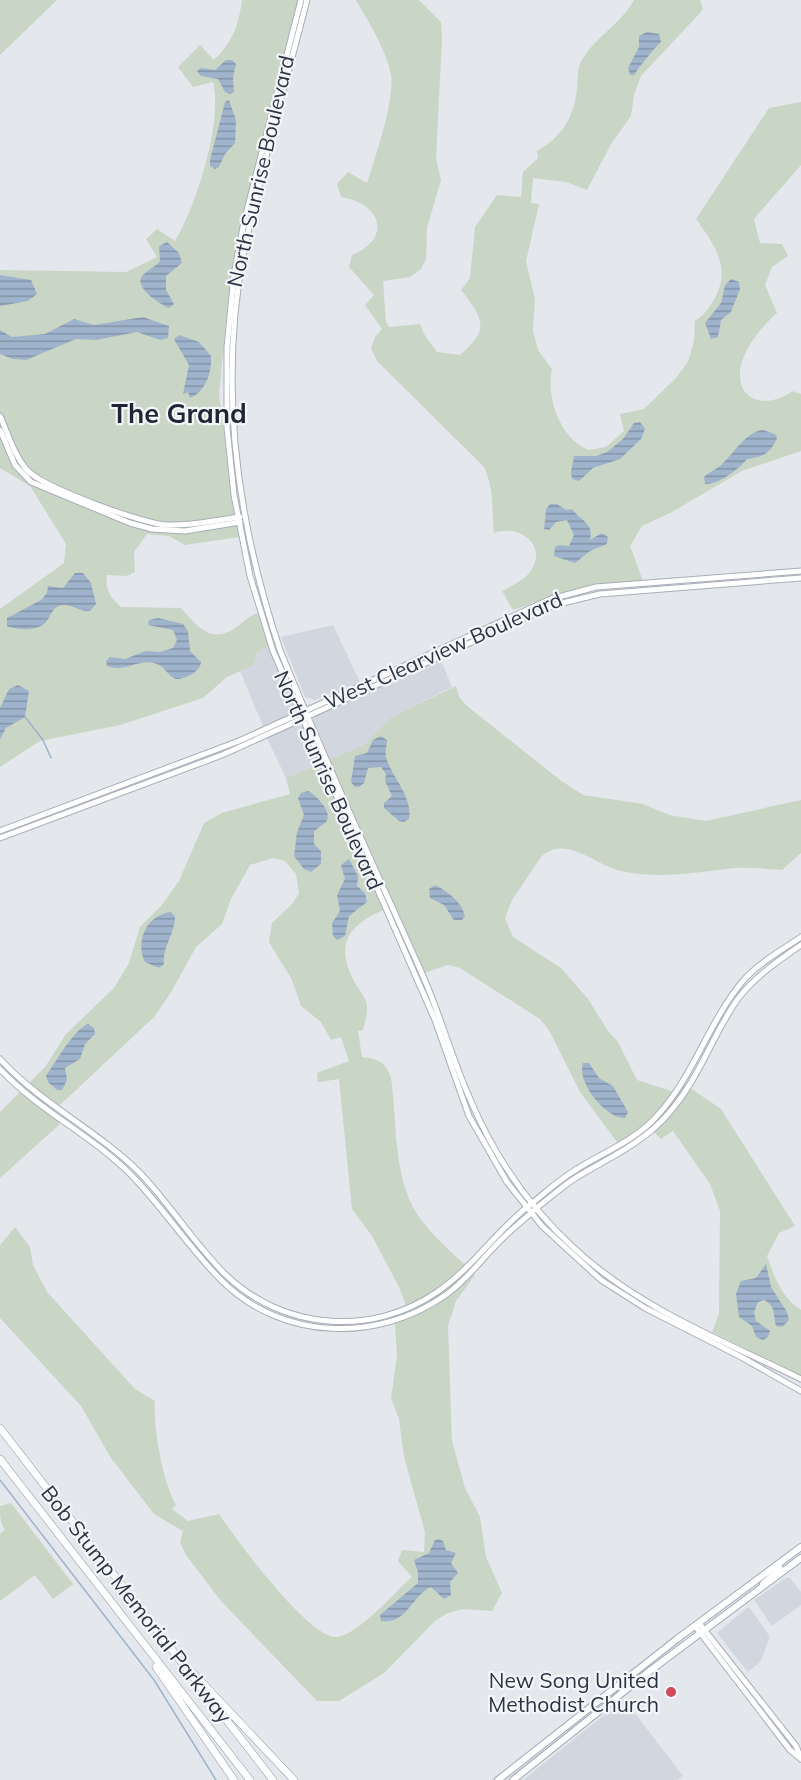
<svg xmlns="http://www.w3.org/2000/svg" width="801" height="1780" font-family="Mulish,sans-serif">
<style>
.built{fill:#d2d6de}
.green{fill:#c9d6c5}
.water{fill:url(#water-rules)}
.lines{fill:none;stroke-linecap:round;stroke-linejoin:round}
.stream{stroke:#9fb4cc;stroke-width:1.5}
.secondary-casing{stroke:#a9aeb7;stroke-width:7}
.primary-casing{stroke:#a3abb8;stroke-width:8}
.highway-casing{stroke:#8b94a3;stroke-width:8}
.secondary{stroke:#fff;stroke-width:5}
.primary{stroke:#fff;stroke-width:6}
.highway{stroke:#fff;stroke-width:7}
.poi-dot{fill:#d1495b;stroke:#f4f6f9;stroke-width:2}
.labels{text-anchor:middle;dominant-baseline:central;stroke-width:4.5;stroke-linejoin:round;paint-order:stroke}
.street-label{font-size:21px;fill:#2b3445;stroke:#f4f6f9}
.poi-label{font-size:21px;fill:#2b3445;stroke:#f4f6f9;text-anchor:end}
.district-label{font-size:27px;font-weight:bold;fill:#1d2536;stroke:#f4f6f9}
</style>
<defs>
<pattern id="water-rules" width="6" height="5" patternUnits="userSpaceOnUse" patternTransform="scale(1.5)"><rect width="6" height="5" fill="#9fb4cc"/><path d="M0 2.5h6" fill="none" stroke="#8293a7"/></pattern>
</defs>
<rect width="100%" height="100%" fill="#e4e7ec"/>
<g class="built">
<polygon points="333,625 360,682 315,700 305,697 281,637"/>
<polygon points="268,646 294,709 290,715 263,726 240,671 254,665 257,653"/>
<polygon points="441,660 452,687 391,717 364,745 329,760 313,722 314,717"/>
<polygon points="296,725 303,727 319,764 286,778 267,738"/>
<polygon points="786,1578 790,1578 801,1592 801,1605 772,1626 754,1600"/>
<polygon points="747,1608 750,1608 770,1637 761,1661 748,1672 717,1633"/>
<polygon points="624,1699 683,1776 677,1780 523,1780"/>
</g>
<g class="green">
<polygon points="0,0 57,0 0,55"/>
<path d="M242,0H298L240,229L228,301L219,395L239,537L185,545L169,536L147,534L134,552L135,572L127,576L107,575C104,589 111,598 121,607L181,608C198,627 212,646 238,626C245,620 249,616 258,613L268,646L257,653L254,665L227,677L203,698L120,725L40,741L0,767V609L64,563L66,544L30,486L0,468V270L126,272L157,257L146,239L157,229L175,241C196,206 223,123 213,82L193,87L178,67L200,45L214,60C232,43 239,25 242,0Z"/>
<path d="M356,0H419L441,22L442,38L436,159L441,180L427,228L426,259L421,269L410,277L383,281L386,322L389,327L420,324L424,334L437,352L460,355C490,329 484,319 461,290L470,278L475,227L497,195L521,197L523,172L538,158L537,151C562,137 575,116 577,87C578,78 577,68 582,60C595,37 621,24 634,0H700L703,9L699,14L641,76L634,95L631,116L611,144L587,190L566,182L533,178L531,203L539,204L526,261L535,299L533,331L538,350L552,369C546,398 560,439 589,450L606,447L624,431L620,414L644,409L676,378L688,362L694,341L695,321C705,314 710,307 716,296C731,266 713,243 696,219L769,108L801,102V165L754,219L760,243L782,244L788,256L772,267L765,285L777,313C761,327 739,353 740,376C741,406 774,406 792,391L801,394V451L742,471L672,512L642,526L630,546L643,581L582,588L513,610L502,591C511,586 527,579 532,569C547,544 518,524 494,533C491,507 495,492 484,467L377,361L371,348L375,337L382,329L365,305L374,295L349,267L352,255C393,238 381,203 341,197L337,184L348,172L367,183C375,158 395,100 391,75C386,49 369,23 356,0Z"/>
<path d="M456,686L459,697L467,706L560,780L583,795L643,804L669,815L706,821L801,800V853L782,870C767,869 751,867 735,868C698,872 663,879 625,872C596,867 566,833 541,857L512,900L505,918L513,937L561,968L588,999L608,1031L618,1042L637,1080L674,1092L680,1081L721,1109L795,1226L779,1233L767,1256C775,1278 781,1297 801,1310V1376L712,1332L719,1314L720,1211L710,1184L673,1131L661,1139L654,1132L625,1153L580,1092L549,1030L540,1019L460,968L448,965L424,973L394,905C359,920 332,935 352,977C356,987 366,996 367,1006C368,1014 365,1022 363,1030L358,1031L362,1057C378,1059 385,1062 391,1077C397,1121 393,1176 417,1214C433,1238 456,1255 475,1275L456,1301L448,1326L452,1441L465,1488L480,1517L486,1557L502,1593L492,1611L463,1609L448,1613L435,1621L384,1673L339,1701H317L221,1601L186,1555L180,1542L183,1531L154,1514L111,1458L81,1406L0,1318V1245L15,1227L30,1247L33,1265L47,1292L135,1389L155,1401C153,1428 163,1483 176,1505L172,1509L188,1521L219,1514C235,1538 310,1640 337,1637C359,1634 395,1592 412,1577L398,1561L402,1550L424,1552L425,1532L404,1457L399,1419L391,1398L397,1356L395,1322L410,1316L399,1287L372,1236L352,1209L339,1079L318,1082L317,1073L349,1061L341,1037L331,1040L321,1022L301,1006L292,980L269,942L272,923L293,903L299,893L296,874L285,861L273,858L250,865L231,899L222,924L196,947L170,994L154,1017L59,1106L52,1114L58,1118L59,1125L0,1178V1112L45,1067L66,1034L114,988L129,963L140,927L161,906L179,881L204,823L222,813L290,794L286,778L364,745L391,717Z"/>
<path d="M11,1503L73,1584L53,1599L35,1575L0,1601V1534L5,1530C0,1522 0,1516 0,1506Z"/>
</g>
<g class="water">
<path d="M647,32L659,34L661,42C653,49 641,65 634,75H630L628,68L639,47V36Z"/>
<polygon points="226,60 232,60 236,64 233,77 234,92 230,94 225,92 218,79 201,76 197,71 201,68 215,70"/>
<polygon points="229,100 236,120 235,143 225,154 219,167 215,169 210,166 210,160 225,102"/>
<path d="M167,242L179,253L182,263L166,276V290L174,304L169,308C161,305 136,289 141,278C144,271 155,268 160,261L159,246Z"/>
<polygon points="0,275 31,280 37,294 28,301 0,306"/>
<polygon points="731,279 739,282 740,289 731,312 721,320 718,337 711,339 705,323 721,303 725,285"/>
<polygon points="143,317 169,326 168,338 160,340 137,332 96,340 76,339 26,360 13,359 0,354 0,330 12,337 45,334 74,319 94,325"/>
<path d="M179,335L199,342L211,356C212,373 206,391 190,398L188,392L183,394L189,365L174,339Z"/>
<polygon points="640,422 645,429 641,439 620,459 593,468 579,481 572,479 571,472 574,456 596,456 607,452 623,439 634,423"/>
<path d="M763,430L775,434L777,438C770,454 763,457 747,459C739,469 718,485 705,484L704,477C709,472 715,470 720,466C732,456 746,431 763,430Z"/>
<path d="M550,504H557L566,510L572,509C581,521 594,523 590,540L602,533L608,537L607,544L590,551L575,563L554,556L555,547L560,545L569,546L574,535L567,520L556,522L549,530L544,529L546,509Z"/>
<path d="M75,573H83L91,583L96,604L90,611C80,612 72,604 63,605C50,607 51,619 44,624C36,631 16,630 7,626V618L41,600L47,593L48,586L63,588Z"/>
<path d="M158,618L183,624L188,631L190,651L201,662C200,672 186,679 176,679C166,675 166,666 154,663C135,659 128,673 107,666L106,661L110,657L125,659L146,651L160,652L173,648L177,640L173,630L148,625L149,620Z"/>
<polygon points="18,685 29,691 25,717 6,728 0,739 0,708 9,689"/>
<path d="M381,736L387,740C387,747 384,753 387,760C393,778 413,798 409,819L404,822L399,821L384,808V803L392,796L385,781L386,774L381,767L368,768L364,783L359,787H355L351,782L355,756L367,753L373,740Z"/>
<path d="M308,791C315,794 334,813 326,822C322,826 318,827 314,832V844L321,851V864L311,872L304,869L294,856L297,832L304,815L298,798L301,793Z"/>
<polygon points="349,859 358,876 357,886 365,893 367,902 349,916 345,936 337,940 333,936 332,923 340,911 337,895 345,879 341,865"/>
<path d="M435,885C447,891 462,902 465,916L462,920H454L444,905L430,898L429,889Z"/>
<path d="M171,912L175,917C175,933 162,948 164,964L159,968L145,962C135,942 146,915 171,912Z"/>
<path d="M88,1024L94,1028L95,1034L85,1044L80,1059L65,1068L67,1080L62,1090H57L48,1082L46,1076C55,1063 74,1029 88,1024Z"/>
<path d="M583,1063H589L599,1078L613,1086L628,1112L625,1118C606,1119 576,1082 583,1063Z"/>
<path d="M766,1264L771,1287L787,1312L789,1320L782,1327L776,1326C773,1315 776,1306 764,1300L758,1302L754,1312L756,1321L770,1331L768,1337L763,1340L756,1337L752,1326L739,1317L736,1294L741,1281L756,1278Z"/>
<path d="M439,1539L443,1541L446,1550L456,1553L451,1563L458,1573L450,1582L451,1595L444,1599L431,1587C412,1595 407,1625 381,1621L380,1615L418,1583V1572L414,1560L429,1553L435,1540Z"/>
</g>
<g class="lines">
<g class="stream">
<polyline points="25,717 43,740 51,758"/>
<polyline points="0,1480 154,1680 216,1780"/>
</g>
<g class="secondary-casing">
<g id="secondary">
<polyline points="301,0 244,222 234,275 227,347 227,428 234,495 250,576 273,651 435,1020 469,1116 507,1182 542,1226 601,1280 645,1308 743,1358 801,1391"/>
<path d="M307,0C286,83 261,167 244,251C218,385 237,522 280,650C324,760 375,868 423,976C441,1017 452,1059 470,1099C494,1156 529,1207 574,1248C638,1308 724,1341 801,1379"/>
<path d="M0,416C8,434 14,455 27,470C42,487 143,524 167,525C192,526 216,520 240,517"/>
<polyline points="0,430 15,465 31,482 130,523 152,529 185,531 240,522"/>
<polyline points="0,831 239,741 551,599 596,587 801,571"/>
<polyline points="0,838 222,755 554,605 600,594 801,578"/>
<path d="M0,1059C41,1104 97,1130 140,1173C171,1205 194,1244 226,1275C283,1330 372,1337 437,1292C471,1269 494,1234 526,1208C543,1195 558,1180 577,1169C604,1152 634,1141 656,1117C693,1078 708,1023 742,982C758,963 781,951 801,937"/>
<path d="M0,1069C40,1112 96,1137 136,1180C166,1212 191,1250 222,1281C283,1341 379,1343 447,1294C469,1278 484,1256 503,1238C515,1226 527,1217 539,1206C552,1196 564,1185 577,1177C610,1157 642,1144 668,1114C698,1081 712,1036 737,1000C754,977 778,961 801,945"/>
<polyline points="699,1623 796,1746 800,1756"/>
<polyline points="695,1626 790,1750 801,1759"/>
</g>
</g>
<g class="primary-casing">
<g id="primary">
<polyline points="763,1584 780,1569 778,1564"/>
<polyline points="498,1780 677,1639 801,1547"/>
<polyline points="513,1780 647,1673 801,1558"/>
</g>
</g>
<g class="highway-casing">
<g id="highway">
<polyline points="0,1428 273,1780"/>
<polyline points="0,1459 250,1780"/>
<polyline points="156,1667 234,1780"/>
<polyline points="194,1674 294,1780"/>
</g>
</g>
<use href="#secondary" class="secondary"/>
<use href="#primary" class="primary"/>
<use href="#highway" class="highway"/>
</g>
<circle class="poi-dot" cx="671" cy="1692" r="6"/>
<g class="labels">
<g class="street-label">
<text transform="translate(260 171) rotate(-77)">North Sunrise Boulevard</text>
<text transform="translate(443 650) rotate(-24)">West Clearview Boulevard</text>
<text transform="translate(329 780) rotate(66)">North Sunrise Boulevard</text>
<text transform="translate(137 1604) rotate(52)">Bob Stump Memorial Parkway</text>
</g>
<g class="poi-label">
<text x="659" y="1680">New Song United<tspan x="659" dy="24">Methodist Church</tspan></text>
</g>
<g class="district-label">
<text x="179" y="413">The Grand</text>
</g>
</g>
</svg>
